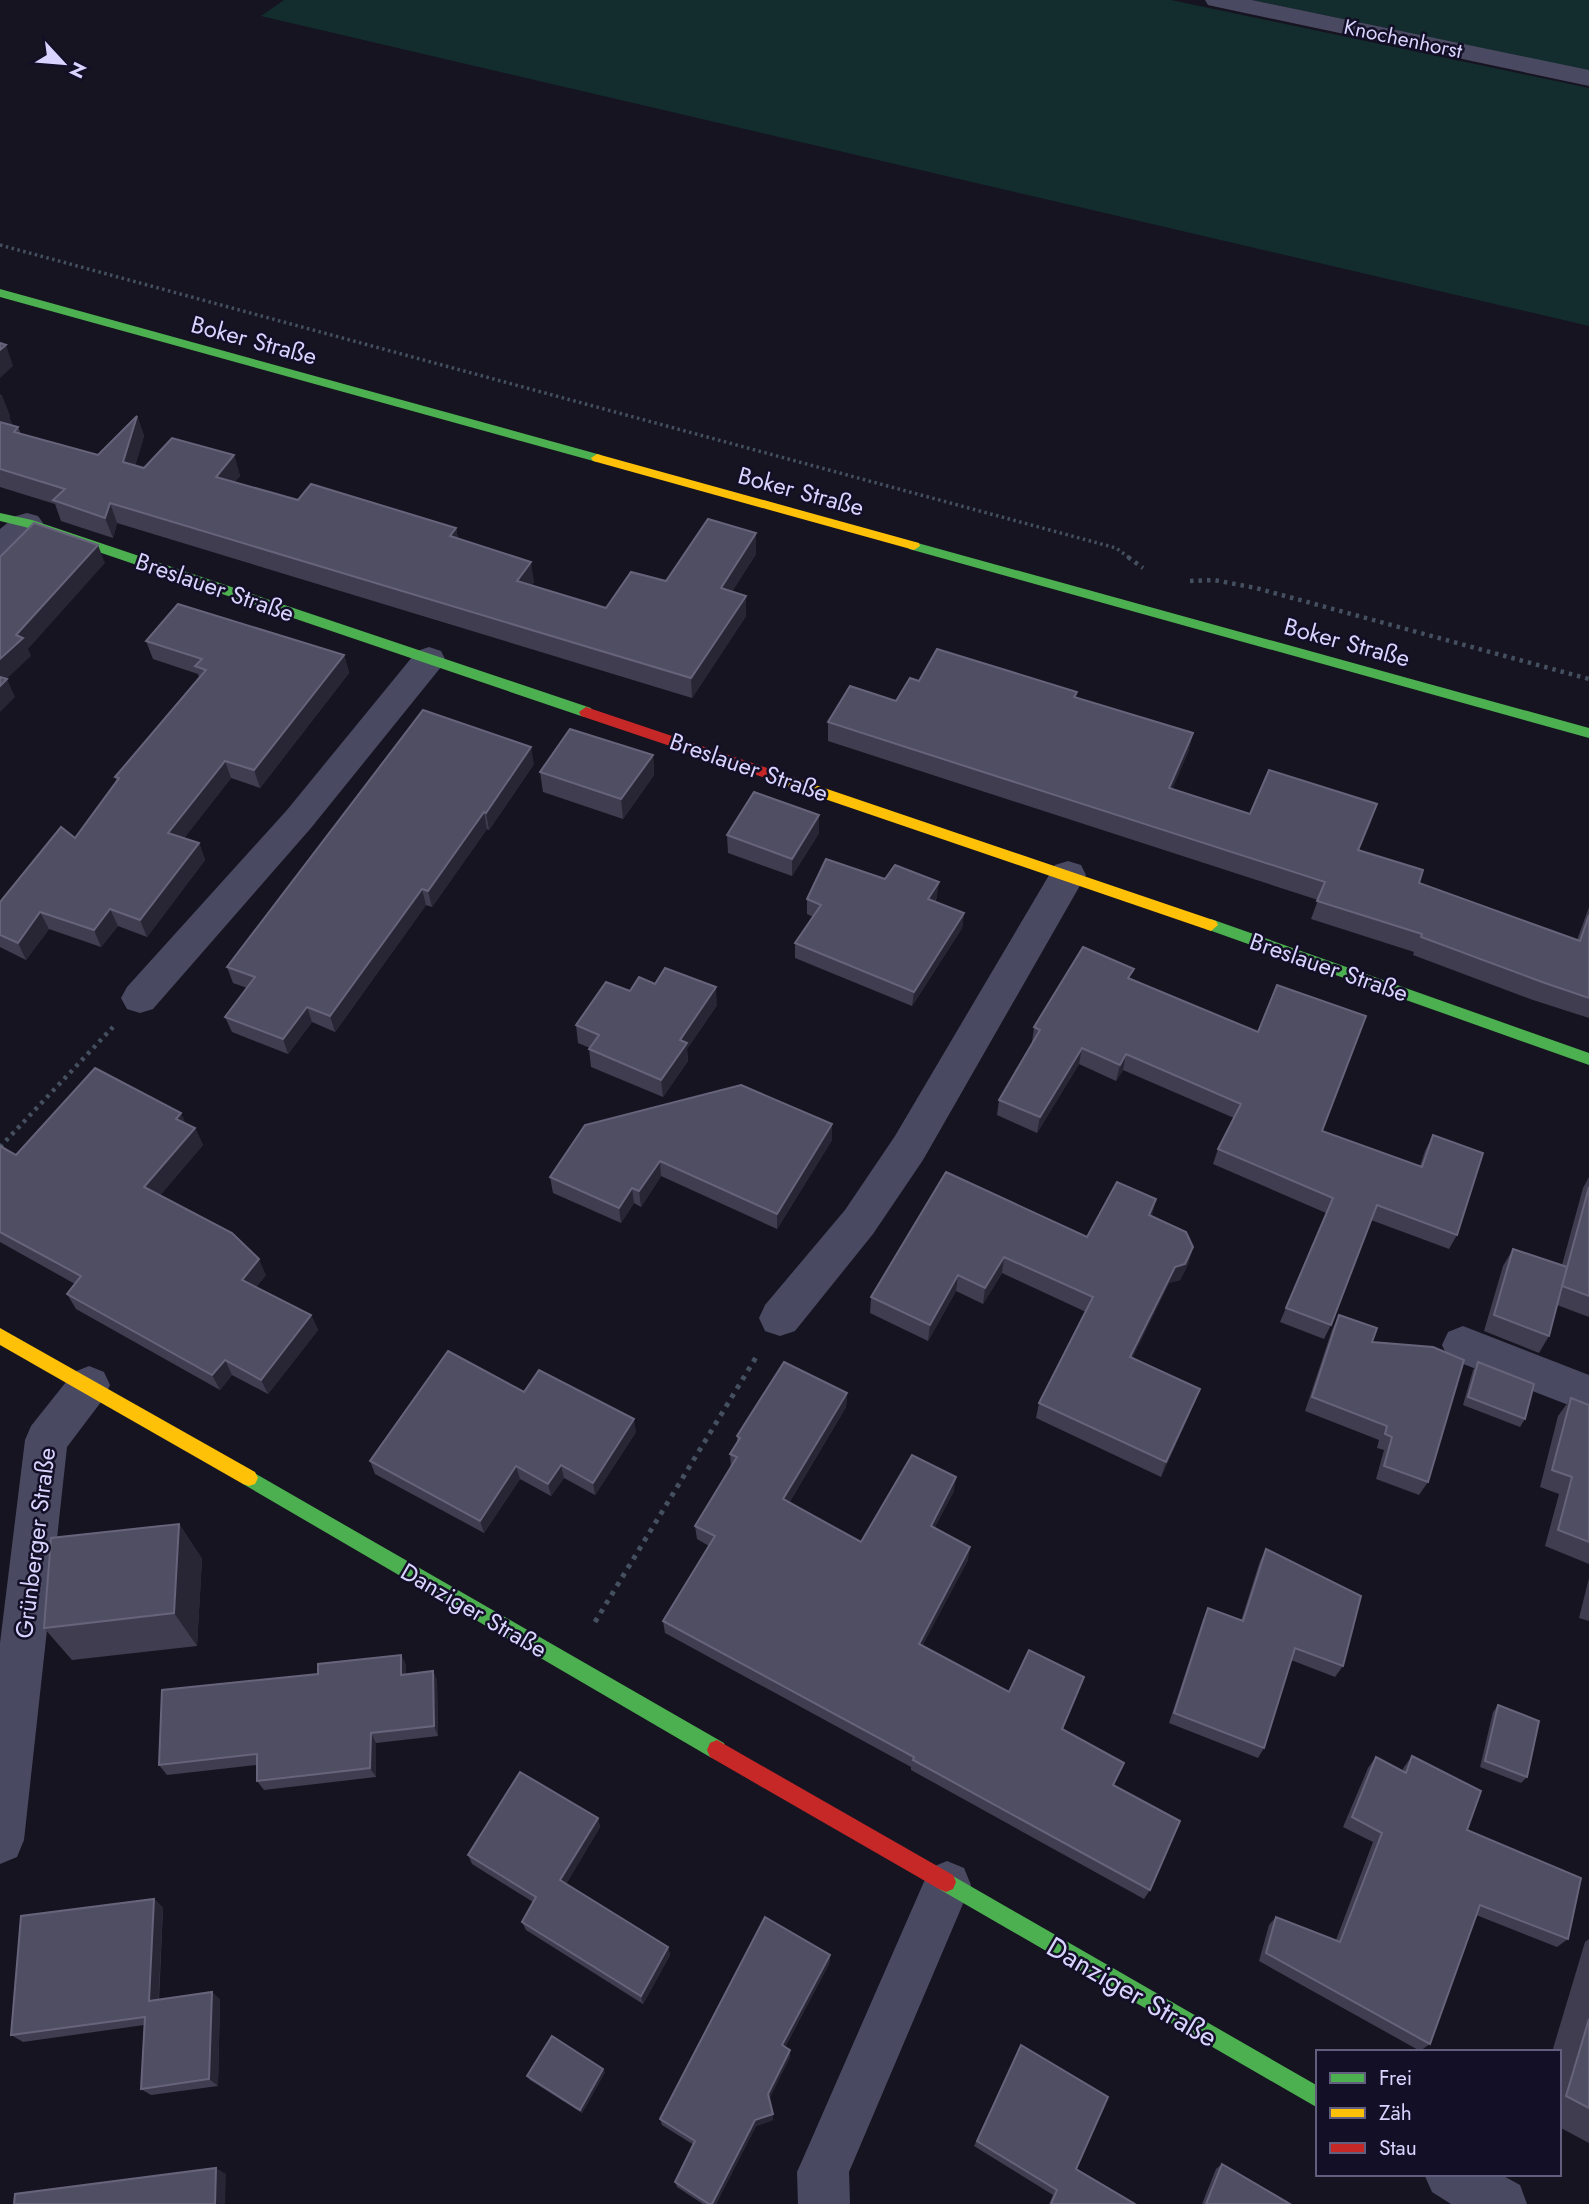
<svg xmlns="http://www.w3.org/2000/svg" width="1589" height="2204" font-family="Jost,sans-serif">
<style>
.green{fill:#132c2d}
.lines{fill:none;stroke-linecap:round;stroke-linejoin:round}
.path-far2{stroke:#44505f;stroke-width:3.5;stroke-dasharray:2.5 3.5;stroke-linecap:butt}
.path-far1{stroke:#44505f;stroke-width:4.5;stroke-dasharray:3.5 5;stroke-linecap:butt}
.path{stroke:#44505f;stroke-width:5;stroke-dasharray:4.5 6;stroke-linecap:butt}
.street{fill:#4a4962;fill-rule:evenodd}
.fast{fill:#4caf50;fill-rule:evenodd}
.slow{fill:#ffc107;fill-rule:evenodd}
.jam{fill:#c62828;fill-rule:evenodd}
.wall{fill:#403d50}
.shaded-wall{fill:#282635}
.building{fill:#504e63;stroke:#66637b;stroke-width:2}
.labels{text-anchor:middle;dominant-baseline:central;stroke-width:5;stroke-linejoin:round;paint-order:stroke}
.far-street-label{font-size:21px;fill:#d9d4ff;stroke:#130f26}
.street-label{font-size:24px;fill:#d9d4ff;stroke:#130f26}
.near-street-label{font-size:28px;fill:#d9d4ff;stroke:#130f26}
</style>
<rect width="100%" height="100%" fill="#161421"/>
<g class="green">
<polygon points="284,0 1171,0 1589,88 1589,326 261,16"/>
<polygon points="1252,0 1589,0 1589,71"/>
</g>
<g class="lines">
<polyline class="path-far2" points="0,245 1116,548 1131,559"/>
<g class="path-far1">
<polyline points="1128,557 1143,568"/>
<polyline points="1190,581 1214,580 1256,588 1589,679"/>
<polyline points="0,1147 113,1027"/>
</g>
<polyline class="path" points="595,1622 758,1354"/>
<g class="street">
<polygon points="1205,0 1252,0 1589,70 1589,86 1217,7 1208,5"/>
<path d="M27,513L38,516L43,523C34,538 16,552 0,557V529L16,516Z"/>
<polygon points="429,647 441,651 445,659 441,667 311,828 153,1009 140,1013 127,1009 121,998 127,987 287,810 417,651"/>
<polygon points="1068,861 1081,865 1086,875 923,1160 873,1234 795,1331 780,1336 765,1331 759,1318 765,1305 845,1210 895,1136 1055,865"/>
<polygon points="1463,1326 1589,1375 1589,1413 1448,1358 1442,1345 1448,1332"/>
<polygon points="89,1366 104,1372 110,1385 104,1398 67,1447 24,1840 17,1857 0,1864 0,1643 25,1440 31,1426 74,1372"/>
<polygon points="947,1861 964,1868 971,1885 849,2172 850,2204 798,2204 797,2172 805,2154 930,1868"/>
<polygon points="1424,2174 1500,2174 1520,2185 1527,2204 1451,2204 1432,2192"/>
</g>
<g class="fast">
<polygon points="0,289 601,455 603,458 597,462 0,297"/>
<polygon points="0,513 32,520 591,708 593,712 586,717 581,716 25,527 0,521"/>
<polygon points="914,542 1589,728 1589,738 909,549 908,546"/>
<polygon points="1211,919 1589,1053 1589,1065 1206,929 1204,925 1206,921"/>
<polygon points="249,1470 724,1743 727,1750 724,1757 717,1760 710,1757 243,1484 240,1478 243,1472"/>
<polygon points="946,1872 1318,2086 1318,2108 939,1889 936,1882 939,1875"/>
</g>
<g class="slow">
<polygon points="597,454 919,543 920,546 914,550 593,461 591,458"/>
<polygon points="780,773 1216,921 1218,925 1211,931 775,782 773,778"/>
<polygon points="0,1328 255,1472 258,1478 255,1484 249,1486 243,1484 0,1345"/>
</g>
<g class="jam">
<polygon points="586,707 785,774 787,778 780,783 581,716 579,712"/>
<polygon points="717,1740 953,1875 956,1882 953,1889 946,1892 939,1889 710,1757 707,1750 710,1743"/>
</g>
</g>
<g class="wall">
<polygon points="0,394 10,416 9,417 12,424 11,425 18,427 21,434 98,455 137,416 144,436 135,466 144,468 234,455 240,476 234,482 298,500 456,528 458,539 534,582 532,585 606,608 666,581 756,554 732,591 746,596 746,616 692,698 117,523 113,538 61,521 55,504 0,487"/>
<polygon points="146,641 344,655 349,673 260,788 231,778 184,838 199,843 205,860 147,937 118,926 101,947 49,929 26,960 0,947 0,902 75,838 117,781 115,777 199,677 198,674 153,659"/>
<polygon points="1077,692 1076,698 1193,733 1188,752 1172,789 1250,814 1371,822 1359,850 1419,883 1577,940 1589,907 1589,1018 1533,1000 1413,955 1414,952 1311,919 1318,900 828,741 828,722 896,701"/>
<polygon points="653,755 654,775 623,819 543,792 540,772"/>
<polygon points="534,764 489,830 487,829 432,907 426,905 335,1032 312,1022 288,1054 232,1032 225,1017 247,988 233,983 227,967"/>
<polygon points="819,815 819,833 792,876 728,853 727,835"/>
<polygon points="937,897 935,902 964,913 962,928 912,1006 795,958 795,943 813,917 807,914 807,899"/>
<polygon points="1131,979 1322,1131 1420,1166 1425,1151 1433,1135 1457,1235 1449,1249 1371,1220 1331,1325 1324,1339 1280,1322 1326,1213 1213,1164 1218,1149 1234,1118 1123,1070 1116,1081 1079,1064 1037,1133 997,1115 999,1100 1032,1043 1034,1027"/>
<polygon points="655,984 717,1005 687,1049 688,1061 663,1097 591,1067 589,1049 590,1048 578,1043 576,1025"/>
<polygon points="186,1124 195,1128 203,1145 160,1195 266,1275 256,1287 311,1315 318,1330 268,1394 232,1375 220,1390 76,1309 67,1294 75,1284 0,1242 0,1146 16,1155"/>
<polygon points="585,1125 832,1140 777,1229 661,1176 641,1207 634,1203 621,1223 553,1193 550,1177"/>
<polygon points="946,1172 1087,1237 1152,1216 1193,1247 1188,1264 1180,1280 1169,1283 1132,1358 1200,1389 1194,1404 1161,1477 1036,1418 1039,1403 1086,1312 1002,1273 983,1304 956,1291 928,1341 870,1313 871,1297"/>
<polygon points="1589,1177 1589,1317 1557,1305 1549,1336 1539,1353 1484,1331 1503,1266 1513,1249 1562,1265 1583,1188"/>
<polygon points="1339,1315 1372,1342 1428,1482 1419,1495 1376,1479 1384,1450 1377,1448 1379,1440 1305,1411 1332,1330"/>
<polygon points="1478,1362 1525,1419 1520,1427 1463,1405 1473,1370"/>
<polygon points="524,1392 636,1432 595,1495 564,1478 551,1496 520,1479 484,1533 375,1474 370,1461"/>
<polygon points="847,1393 846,1407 789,1503 861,1542 954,1491 934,1528 968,1560 922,1646 1009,1692 1084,1677 1063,1729 1114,1785 1150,1890 1144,1899 911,1770 911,1767 665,1633 663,1621 709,1546 697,1539 695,1526 731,1467 730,1454 737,1443 737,1436"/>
<polygon points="1571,1398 1589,1405 1589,1564 1545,1546 1559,1494 1540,1487 1558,1416"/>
<polygon points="179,1524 202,1559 197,1646 72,1660 44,1628"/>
<polygon points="1266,1549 1343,1666 1335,1677 1291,1660 1264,1748 1258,1758 1169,1723 1203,1619 1208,1608 1241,1621 1260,1561"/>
<polygon points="1589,1578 1589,1621 1579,1618"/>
<polygon points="401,1655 406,1665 406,1674 433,1671 437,1681 438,1736 376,1743 376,1777 264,1790 257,1781 257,1765 167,1775 159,1765 318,1674"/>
<polygon points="1498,1705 1527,1777 1521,1783 1480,1767 1493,1712"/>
<polygon points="1412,1756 1467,1830 1568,1939 1557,1947 1476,1915 1430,2044 1420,2051 1259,1961 1269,1925 1276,1917 1336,1940 1373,1842 1343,1827 1368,1768 1376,1757 1402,1771 1404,1767"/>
<polygon points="598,1818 600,1827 566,1884 668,1947 670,1955 643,2004 526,1930 522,1922 533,1902 472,1864 468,1855"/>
<polygon points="154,1899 163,1908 159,2000 220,1999 218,2086 151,2095 141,2089 144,2025 23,2042 11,2035"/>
<polygon points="1589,1939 1589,2143 1559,2127 1559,2052 1552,2052 1585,1942"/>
<polygon points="830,1955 829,1964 785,2047 790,2057 769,2098 773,2120 756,2126 716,2204 703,2204 677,2187 675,2182 694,2145 662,2125 660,2119"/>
<polygon points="1021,2045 1076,2169 1135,2204 1049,2204 1053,2195 974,2146"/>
<polygon points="605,2072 582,2113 530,2080 527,2076"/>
<polygon points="1222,2164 1290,2204 1202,2204 1216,2169"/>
</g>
<g class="shaded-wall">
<polygon points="6,345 13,366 0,378 0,350"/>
<polygon points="2,395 10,416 9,417 12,424 0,435 0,397"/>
<polygon points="137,416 144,436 130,483 123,462"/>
<polygon points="234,455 240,476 222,498 216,477"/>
<polygon points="110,503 117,523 113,538 105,518"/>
<polygon points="456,528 460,549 450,536"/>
<polygon points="756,533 756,554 722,608 721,588"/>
<polygon points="98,545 105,563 28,649 31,656 0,685 0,659 16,635"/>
<polygon points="531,562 534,582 520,601 517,581"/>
<polygon points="746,596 746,616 692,698 691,678"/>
<polygon points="344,655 349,673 260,788 254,770"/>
<polygon points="7,679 15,697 0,712 0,686"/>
<polygon points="1193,733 1188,752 1165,806 1169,788"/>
<polygon points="531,747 534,764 489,830 486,813"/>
<polygon points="653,755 654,775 623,819 621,799"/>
<polygon points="225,761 231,778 175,850 168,833"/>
<polygon points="1377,804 1371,822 1352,868 1358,850"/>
<polygon points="484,812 487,829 432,907 428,891"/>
<polygon points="819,815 819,833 792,876 792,859"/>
<polygon points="199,843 205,860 147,937 140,920"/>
<polygon points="939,882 937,897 927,914 928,899"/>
<polygon points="422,889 426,905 335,1032 330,1016"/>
<polygon points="110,909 118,926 101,947 94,930"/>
<polygon points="40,912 49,929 26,960 18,943"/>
<polygon points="964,913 962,928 912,1006 914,992"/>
<polygon points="716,987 717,1005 687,1049 688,1061 663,1097 661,1080 680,1040"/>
<polygon points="307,1007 312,1022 288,1054 283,1039"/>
<polygon points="1082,1048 1079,1064 1037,1133 1040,1117"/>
<polygon points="1126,1054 1123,1070 1116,1081 1120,1065"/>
<polygon points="181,1113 189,1130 176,1119"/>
<polygon points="832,1124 832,1140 777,1229 777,1214"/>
<polygon points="195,1128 203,1145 153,1204 144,1187"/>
<polygon points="660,1161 661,1176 641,1207 639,1191"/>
<polygon points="632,1188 634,1203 621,1223 619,1208"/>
<polygon points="1156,1199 1152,1216 1149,1215"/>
<polygon points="1193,1247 1188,1264 1180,1280 1169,1283 1125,1373 1130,1357 1175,1267"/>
<polygon points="1004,1257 1002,1273 983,1304 985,1288"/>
<polygon points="259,1259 266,1275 250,1295 242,1280"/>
<polygon points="958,1275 956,1291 928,1341 930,1325"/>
<polygon points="311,1315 318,1330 268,1394 261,1380"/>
<polygon points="225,1360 232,1375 220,1390 212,1375"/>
<polygon points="1200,1389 1194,1404 1161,1477 1166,1462"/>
<polygon points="847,1393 846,1407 783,1513 783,1499"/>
<polygon points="634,1419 636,1432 595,1495 593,1483"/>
<polygon points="561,1465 564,1478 551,1496 548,1484"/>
<polygon points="516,1466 520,1479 484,1533 480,1521"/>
<polygon points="956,1477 954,1491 929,1539 931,1526"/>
<polygon points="179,1524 202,1559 197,1646 174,1613"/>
<polygon points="970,1547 968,1560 917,1656 919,1644"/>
<polygon points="401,1655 406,1665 406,1685 401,1675"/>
<polygon points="433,1671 437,1681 438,1736 434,1726"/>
<polygon points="371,1733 376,1743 376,1777 370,1768"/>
<polygon points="598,1818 600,1827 563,1889 560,1880"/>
<polygon points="154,1899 163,1908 158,2009 149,2001"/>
<polygon points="668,1947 670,1955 643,2004 641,1996"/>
<polygon points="830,1955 829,1964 782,2052 782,2045"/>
<polygon points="212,1992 220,1999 218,2086 209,2079"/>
<polygon points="790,2050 790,2057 769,2100 768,2094"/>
<polygon points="603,2069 605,2072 582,2113 580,2110"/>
<polygon points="773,2114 773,2120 756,2126 716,2204 712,2204 755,2120"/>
<polygon points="216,2168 226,2174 225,2204 215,2204"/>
</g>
<g class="building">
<polygon points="0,343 6,345 0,350"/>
<polygon points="137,416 123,462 144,468 172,438 234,455 216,477 298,500 311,484 456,528 450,536 531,562 517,581 606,608 631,572 666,581 708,519 756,533 721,588 746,596 691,678 110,503 105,518 53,500 65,489 0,469 0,422 18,427 14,432 98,455"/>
<polygon points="34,523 98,545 16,635 23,638 0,659 0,557"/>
<polygon points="178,604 344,655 254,770 225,761 168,833 199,843 140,920 110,909 94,930 40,912 18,943 0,935 0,902 61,827 75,838 119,778 115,777 206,670 195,666 202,659 146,641"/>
<polygon points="937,649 1077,692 1074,697 1193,733 1169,788 1250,814 1269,770 1377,804 1358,850 1423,870 1419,883 1580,941 1589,915 1589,998 1542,982 1421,937 1422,934 1317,901 1325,882 828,722 850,686 896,701 910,678 919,681"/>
<polygon points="0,677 7,679 0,686"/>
<polygon points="423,710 531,747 486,813 484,812 428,891 422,889 330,1016 307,1007 283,1039 225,1017 255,977 227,967"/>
<polygon points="570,729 653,755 621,799 540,772"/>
<polygon points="754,792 819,815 792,859 727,835"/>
<polygon points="826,859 885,879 895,865 939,882 928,899 964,913 914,992 795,943 821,905 807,899"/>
<polygon points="1083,947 1134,969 1128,978 1258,1032 1277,985 1366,1016 1322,1131 1422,1167 1433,1135 1483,1153 1457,1235 1377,1205 1331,1325 1286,1308 1333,1198 1218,1149 1241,1104 1126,1054 1120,1065 1082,1048 1040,1117 999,1100 1040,1030 1034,1027"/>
<polygon points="665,968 716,987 680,1040 687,1043 661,1080 589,1049 599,1035 576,1025 606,982 630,991 639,977 655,984"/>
<polygon points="95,1068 181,1113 176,1119 195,1128 144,1187 232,1233 259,1259 242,1280 311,1315 261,1380 225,1360 212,1375 67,1294 81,1276 0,1232 0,1146 16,1155"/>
<polygon points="741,1085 832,1124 777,1214 660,1161 639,1191 632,1188 619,1208 550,1177 585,1125"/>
<polygon points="946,1172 1087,1237 1117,1182 1156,1199 1149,1215 1186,1232 1193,1247 1185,1264 1175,1267 1130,1357 1200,1389 1166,1462 1039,1403 1093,1297 1004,1257 985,1288 958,1275 930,1325 871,1297"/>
<polygon points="1589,1187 1589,1296 1562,1286"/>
<polygon points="1513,1249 1567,1267 1549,1336 1494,1315"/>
<polygon points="1339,1315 1377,1328 1372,1342 1433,1347 1464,1360 1428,1482 1384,1466 1392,1437 1385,1434 1387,1426 1312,1397"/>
<polygon points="448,1351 524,1392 539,1370 634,1419 593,1483 561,1465 548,1484 516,1466 480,1521 370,1461"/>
<polygon points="784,1362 847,1393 783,1499 861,1542 912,1455 956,1477 931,1526 970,1547 919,1644 1009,1692 1029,1650 1084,1677 1062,1729 1124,1763 1113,1785 1180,1821 1150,1890 913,1760 914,1757 663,1621 715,1536 695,1526 737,1457 730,1454 740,1438 737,1436"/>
<polygon points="1478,1362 1534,1384 1525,1419 1468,1397"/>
<polygon points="1571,1398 1589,1405 1589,1542 1558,1530 1572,1477 1552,1470"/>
<polygon points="179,1524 174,1613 44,1628 51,1538"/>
<polygon points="1266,1549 1361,1596 1343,1666 1295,1648 1264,1748 1174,1713 1208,1608 1243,1621"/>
<polygon points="401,1655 401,1675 433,1671 434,1726 371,1733 370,1768 257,1781 257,1754 159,1765 162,1690 318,1674 318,1664"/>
<polygon points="1498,1705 1539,1721 1527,1777 1485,1761"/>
<polygon points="1412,1756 1481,1791 1467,1830 1581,1878 1568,1939 1480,1905 1430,2044 1266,1953 1276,1917 1340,1942 1382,1833 1352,1817 1376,1757 1406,1773"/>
<polygon points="520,1772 598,1818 560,1880 668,1947 641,1996 522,1922 536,1897 468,1855"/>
<polygon points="154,1899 149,2001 212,1992 209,2079 141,2089 145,2017 11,2035 21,1916"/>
<polygon points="765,1917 830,1955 782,2045 790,2050 768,2094 773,2114 755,2120 712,2204 709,2204 675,2182 695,2141 660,2119"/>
<polygon points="1589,2019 1589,2108 1566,2096"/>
<polygon points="552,2036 603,2069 580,2110 527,2076"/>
<polygon points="1021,2045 1108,2097 1076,2169 1135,2204 1051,2204 1057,2190 977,2141"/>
<polygon points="1222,2164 1290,2204 1206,2204"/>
<polygon points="216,2168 215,2204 14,2204 15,2194"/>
</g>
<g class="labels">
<g class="far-street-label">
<text transform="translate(1403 39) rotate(12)">Knochenhorst</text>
</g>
<g class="street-label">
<text transform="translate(254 340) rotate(15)">Boker Straße</text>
<text transform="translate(801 491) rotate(15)">Boker Straße</text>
<text transform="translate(215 587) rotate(19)">Breslauer Straße</text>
<text transform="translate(1347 642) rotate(15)">Boker Straße</text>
<text transform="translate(749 767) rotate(19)">Breslauer Straße</text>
<text transform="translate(1329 967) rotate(19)">Breslauer Straße</text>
<text transform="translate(35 1543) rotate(-83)">Grünberger Straße</text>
<text transform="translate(474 1610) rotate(30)">Danziger Straße</text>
</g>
<g class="near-street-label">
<text transform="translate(1132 1992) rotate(30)">Danziger Straße</text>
</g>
</g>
<rect x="1316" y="2050" width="245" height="126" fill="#130f26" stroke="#625e7d" stroke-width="2"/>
<rect x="1330" y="2073" width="35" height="10" fill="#4caf50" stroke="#625e7d" stroke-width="2"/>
<text x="1379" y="2085" font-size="21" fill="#d9d4ff">Frei</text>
<rect x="1330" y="2108" width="35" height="10" fill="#ffc107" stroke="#625e7d" stroke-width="2"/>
<text x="1379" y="2120" font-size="21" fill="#d9d4ff">Zäh</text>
<rect x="1330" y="2143" width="35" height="10" fill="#c62828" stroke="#625e7d" stroke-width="2"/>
<text x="1379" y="2155" font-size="21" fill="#d9d4ff">Stau</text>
<g transform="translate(63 63) rotate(116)" stroke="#130f26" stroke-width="5" paint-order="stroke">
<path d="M0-5L12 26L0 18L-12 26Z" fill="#d9d4ff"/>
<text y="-10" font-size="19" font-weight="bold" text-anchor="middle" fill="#d9d4ff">N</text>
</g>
</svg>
